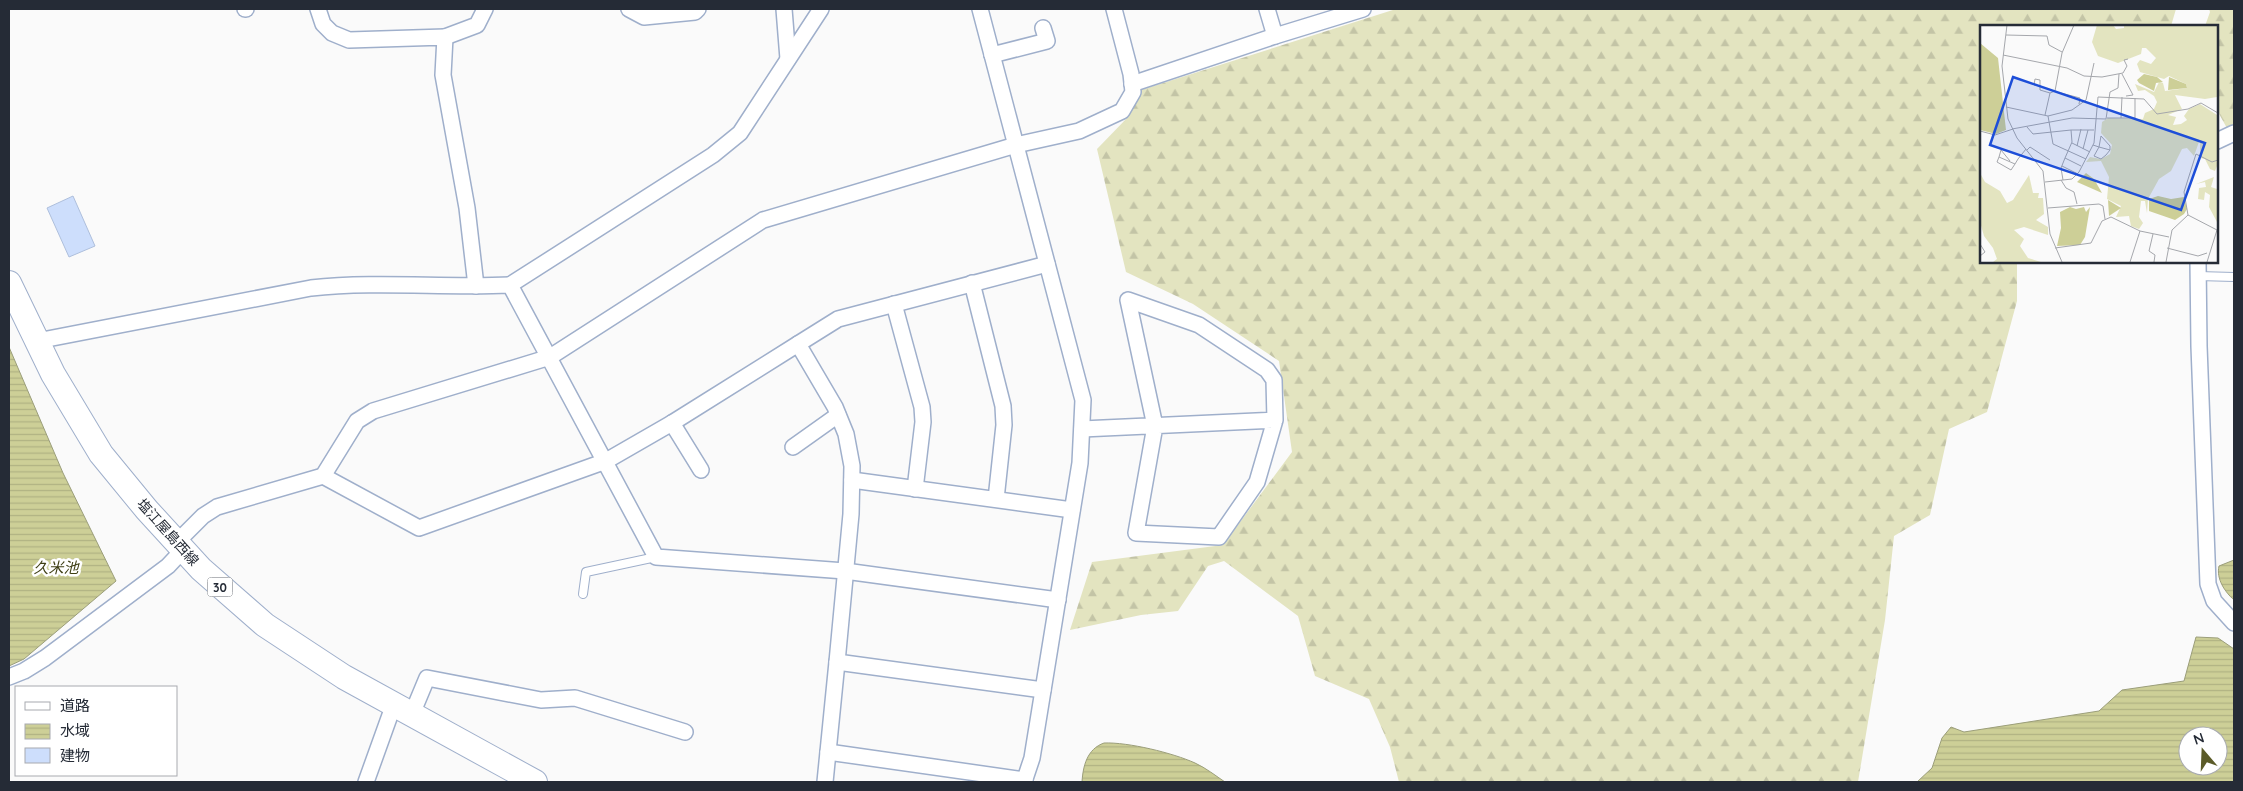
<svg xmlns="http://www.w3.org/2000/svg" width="2243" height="791" font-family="Quicksand,'Noto Sans JP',sans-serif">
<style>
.forest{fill:url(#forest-firs)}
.water{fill:url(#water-rules);stroke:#9b9e7a;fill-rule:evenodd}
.building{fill:#cddefc;stroke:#aebfdc}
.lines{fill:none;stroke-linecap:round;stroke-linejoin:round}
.service-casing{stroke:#9fafcb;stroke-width:10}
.minor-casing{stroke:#9fafcb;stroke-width:18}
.primary-casing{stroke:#9fafcb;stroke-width:26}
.service{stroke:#fff;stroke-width:8}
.minor{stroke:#fff;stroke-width:15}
.primary{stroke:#fff;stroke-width:24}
.labels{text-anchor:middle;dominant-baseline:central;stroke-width:5;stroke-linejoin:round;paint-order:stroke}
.shield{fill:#fff;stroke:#666b72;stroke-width:1}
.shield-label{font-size:12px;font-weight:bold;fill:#252b36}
.street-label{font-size:14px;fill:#252b36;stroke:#fff}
.water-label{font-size:15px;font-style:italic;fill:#3f3f15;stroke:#fff}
.inset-road{fill:none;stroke:#a5a7ac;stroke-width:1}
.view{fill:#1d4ed8;fill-opacity:0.15;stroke:#1d4ed8;stroke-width:2.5}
.inset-edge{fill:none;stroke:#252b36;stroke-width:2.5}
</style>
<defs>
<pattern id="forest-firs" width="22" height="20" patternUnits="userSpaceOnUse" patternTransform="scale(1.25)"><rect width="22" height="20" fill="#e3e4c0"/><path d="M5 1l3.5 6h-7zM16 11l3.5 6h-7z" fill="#c3c4a6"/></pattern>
<pattern id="water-rules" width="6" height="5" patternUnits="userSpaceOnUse" patternTransform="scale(1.25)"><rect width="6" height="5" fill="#cdcf97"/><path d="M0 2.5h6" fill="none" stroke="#b0b283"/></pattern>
</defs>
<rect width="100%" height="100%" fill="#fafafa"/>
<g class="forest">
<polygon points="1396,9 2176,9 2171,26 1982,26 1982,261 2017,261 2017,301 1987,412 1949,429 1930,515 1894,536 1885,620 1858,782 1399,782 1390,747 1369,699 1315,676 1298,616 1224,561 1208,566 1178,611 1141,615 1070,630 1092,562 1223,545 1292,452 1279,361 1193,304 1126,272 1097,149 1128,117 1141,90"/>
<polygon points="2209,9 2234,9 2234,141 2217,110 2217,26 2205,26 2210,12"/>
</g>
<g class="water">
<polygon points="9,347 63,473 116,581 24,659 9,666"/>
<path d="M2234,560V600C2225,592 2216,579 2219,566Z"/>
<path d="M2196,637L2218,638L2234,649V782H1917L1932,768L1942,738L1951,727L1964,732L2099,711L2122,690L2184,681ZM2188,736H2218V766H2188Z"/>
<path d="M1104,743C1128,742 1173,753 1195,763C1206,768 1216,776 1225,782H1082C1083,766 1087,749 1104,743Z"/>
</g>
<polygon class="building" points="73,196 95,246 69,257 47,208"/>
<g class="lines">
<g class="service-casing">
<g id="service">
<polyline points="2198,276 2234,277"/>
<polyline points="583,594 586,572 656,557"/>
</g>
</g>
<g class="minor-casing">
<g id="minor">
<polyline points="245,9 246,9"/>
<polyline points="318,9 323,24 332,33 349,40 445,37 443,75 467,208 476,286"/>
<polyline points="629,9 644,17 695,12 698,9"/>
<polyline points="784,9 788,59"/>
<polyline points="980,9 1083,400 1080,463 1032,758 1024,782"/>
<polyline points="1267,9 1275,36"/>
<polyline points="445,37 477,25 485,9"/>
<polyline points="992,55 1047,41 1043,28"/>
<polyline points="1132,84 1275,36 1363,9"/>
<polyline points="2217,141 2234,133"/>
<polyline points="2198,261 2199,346 2208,584 2214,601 2234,623"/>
<polyline points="972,283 1003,406 1004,425 996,499"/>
<polyline points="510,285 713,155 740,133 821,9"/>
<polyline points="894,304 922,407 923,422 915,489"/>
<path d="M37,341L311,288C377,281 444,288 510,285L656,557L845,571L1058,600"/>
<polyline points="798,344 838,319 1047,264"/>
<polyline points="672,423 701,470"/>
<polyline points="1082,429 1275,420 1257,482 1219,537 1136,533 1155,426 1128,300 1199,325 1267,370 1274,380 1275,420"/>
<polyline points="793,447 838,415"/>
<polyline points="323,476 419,528 606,461 672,423 798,344 835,407 846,434 852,466 851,514 837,662 1043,690"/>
<polyline points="852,480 1072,510"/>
<polyline points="176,543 203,516 217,507 323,476 357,421 373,411 550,357 763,220 1016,145 1079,131 1122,111 1133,92 1131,74 1114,9"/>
<polyline points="9,677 24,671 45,658 168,566 183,550"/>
<polyline points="412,714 427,678 541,700 575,698 685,732"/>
<polyline points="828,752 1025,780"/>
<polyline points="366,782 394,704"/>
<polyline points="825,782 837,662"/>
</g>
</g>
<g class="primary-casing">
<polyline id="primary" points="9,283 53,374 101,454 147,510 201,569 265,625 344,677 535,782"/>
</g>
<use href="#service" class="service"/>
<use href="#minor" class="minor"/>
<use href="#primary" class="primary"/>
</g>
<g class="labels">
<rect class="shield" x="207.5" y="577.5" width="25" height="19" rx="4"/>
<g class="shield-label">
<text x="220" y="587">30</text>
</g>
<g class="street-label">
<text transform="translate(168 532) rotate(48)">塩江屋島西線</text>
</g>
<g class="water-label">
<text x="56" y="567">久米池</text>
</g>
</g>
<g transform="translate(1980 25)">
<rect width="238" height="238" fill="#fafafa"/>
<path d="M117,0H133L136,4L144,3V0H237V72L225,74L195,70L202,84L188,90L196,92L193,100L201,99L207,95L204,91L209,84L220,79L237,90V141L235,146L230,144L225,134L220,133V114L214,131L207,123L202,124L191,146L179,154L168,174L167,188L165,176H161L159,192L163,198L159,204L151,201L149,191L136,192L141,181L127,174L129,152L121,136L106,137L110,132L121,134L130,129L132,120L121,108L122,97L128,93L163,94L165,88L174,84L177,77L174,71L165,65L158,66L155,59L174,67L179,57L183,58L185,66L207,63L206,59L189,51L184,54L160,47L157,39L160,35L171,39L176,33L166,23H162L161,29L138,38L118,31L112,17ZM0,148L5,157L20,166L27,178L33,175L49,150L53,168H59L58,173H63L64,189L56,195L68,202V210L44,202L34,205L44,214L40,221L48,233L61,237H13L17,234L13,223L4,211L0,197ZM234,152L231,162L237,164V197L229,182L230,170L225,167L224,175L218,174L219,163L226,162L225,157L216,159Z" fill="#e3e4c0"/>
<path d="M0,18L18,33L26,105L16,109L0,105ZM164,49L177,52L183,57L176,58L174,66L159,58L157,55ZM189,52L206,59L207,63L188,65ZM106,148L114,154L122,168L97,157ZM178,171L191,174L204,172L207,184L204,189L195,195L169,186V174ZM128,175L141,183L129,191ZM90,182L96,184L104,182L106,187L110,182L105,212L100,220L77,221L81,203L80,187Z" fill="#cdcf97"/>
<path class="inset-road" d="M27,0L22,41L28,94L37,113L63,146L70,209L82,237M26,10L67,11L69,20L82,27M23,30L87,43L104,51L122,52L143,48L147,41L144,35L148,34M142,49L153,70L146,71M60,61L54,60L55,54L60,55V65L70,68L65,90M70,68L75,66L82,28L94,0M81,68L100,73L99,79M26,82L68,91L73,119L106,134M68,91L92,85L106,75L114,38M127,93H155V73M141,93L142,72M47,102L53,109L91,105L92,117L85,133L101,141M32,104L92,93L126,94L130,67L138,63L139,49M91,105H114M0,106L15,110L33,104M92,118L110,127M113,120L119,122L130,125L126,130L121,134L114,131L119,122L121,111L130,121V125M97,121L101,104M103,124L108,105M47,125L50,122L70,135M19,132L21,125L30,136M35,139L19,132L17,137L31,145L35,139L38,134L46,124M82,141L98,149M81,155L86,163L94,167L97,179M83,155L81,143L85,133M65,157L92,154L99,147L114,118L118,72L164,74L177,89L208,84L221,78L238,88M68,183L119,179L123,181L125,194M208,190L237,205L227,237M173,209L169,226L175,230L174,237M0,219L5,227L0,231M75,223L111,218L122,196L131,192L160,206L189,212M187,223L218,231L227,228M150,237L160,206M186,237L192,205L208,190L204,167L216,129L232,137L238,135"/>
<path class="view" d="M33,52L225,118L201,185L10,120Z"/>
<rect width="238" height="238" class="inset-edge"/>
</g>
<rect width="2243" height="791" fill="none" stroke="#252b36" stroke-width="20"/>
<rect x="15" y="686" width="162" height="90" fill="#ffffff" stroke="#a8aaaf"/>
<rect x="25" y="702" width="25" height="8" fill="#ffffff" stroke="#a8aaaf"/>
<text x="60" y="711" font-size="15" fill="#252b36">道路</text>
<rect x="25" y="724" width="25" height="15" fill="url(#water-rules)" stroke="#a8aaaf"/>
<text x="60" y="736" font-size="15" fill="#252b36">水域</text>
<rect x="25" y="748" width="25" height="15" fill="#cddefc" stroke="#a8aaaf"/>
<text x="60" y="761" font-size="15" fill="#252b36">建物</text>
<g transform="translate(2203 751) rotate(341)"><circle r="24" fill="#ffffff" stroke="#a8aaaf"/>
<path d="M0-4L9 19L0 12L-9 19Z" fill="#5b5b28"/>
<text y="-8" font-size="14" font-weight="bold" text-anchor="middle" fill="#252b36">N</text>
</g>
</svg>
